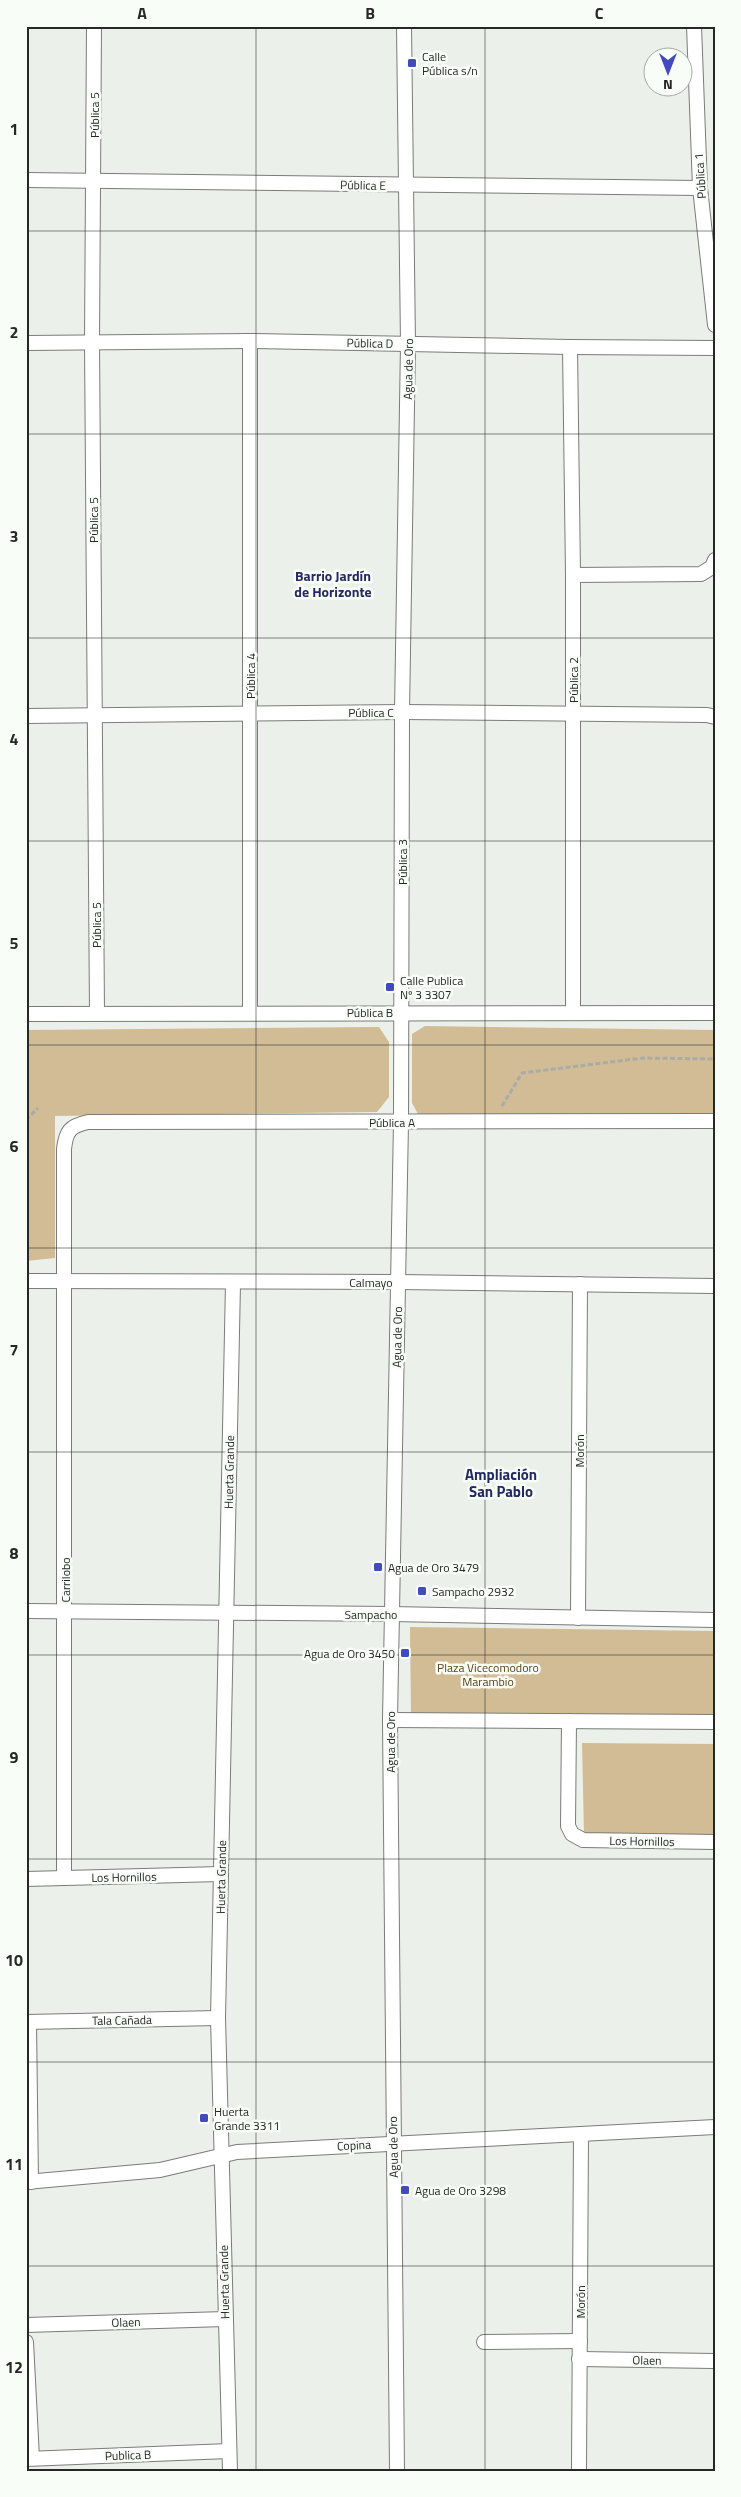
<svg xmlns="http://www.w3.org/2000/svg" width="741" height="2497" font-family="'Titillium Web',sans-serif">
<style>
.green{fill:#d1bc95}
.lines{fill:none;stroke-linecap:round;stroke-linejoin:round}
.minor-casing{stroke:#797c78;stroke-width:16}
.path{stroke:#a8aba6;stroke-width:3;stroke-dasharray:5 2.5;stroke-linecap:butt}
.minor{stroke:#fff;stroke-width:14}
.grid{fill:none;stroke:#262826;stroke-width:1;stroke-opacity:0.55}
.poi-dot{fill:#424abf;stroke:#f9fdf8;stroke-width:2}
.labels{text-anchor:middle;dominant-baseline:central;stroke-width:5;stroke-linejoin:round;paint-order:stroke}
.poi-label{font-size:12px;fill:#262826;stroke:#f9fdf8;text-anchor:start}
.street-label{font-size:12px;fill:#262826;stroke:#f9fdf8}
.park-label{font-size:12px;fill:#5b4415;stroke:#f9fdf8}
.neighbourhood-label{font-size:14px;font-weight:bold;fill:#232962;stroke:#f9fdf8}
.quarter-label{font-size:15px;font-weight:bold;fill:#232962;stroke:#f9fdf8}
.neatline{fill:none;stroke:#262826;stroke-width:2}
.grid-label{font-size:16px;text-anchor:middle;font-weight:bold;fill:#262826}
</style>
<rect width="100%" height="100%" fill="#ecf0ea"/>
<g class="green">
<polygon points="425,1026 715,1030 715,1121 493,1122 418,1114 412,1103 412,1034"/>
<polygon points="379,1027 389,1042 389,1097 377,1112 55,1116 55,1258 26,1261 26,1030"/>
<polygon points="410,1627 715,1631 715,1722 411,1719"/>
<polygon points="582,1743 715,1744 715,1836 584,1834"/>
</g>
<g class="lines">
<g class="minor-casing">
<g id="minor">
<polyline points="94,26 92,342 97,1013"/>
<polyline points="694,26 700,188 715,325"/>
<polyline points="26,180 700,188"/>
<polyline points="250,341 250,1012"/>
<polyline points="26,343 250,341 570,347 715,348"/>
<polyline points="570,347 573,575 573,1013"/>
<polyline points="573,575 701,574 712,567 715,560"/>
<polyline points="26,716 402,712 707,715 715,717"/>
<polyline points="26,1014 715,1013"/>
<polyline points="26,1281 399,1282 715,1286"/>
<polyline points="26,1611 391,1614 715,1620"/>
<polyline points="578,1618 580,1284"/>
<polyline points="390,1720 715,1722"/>
<polyline points="569,1721 568,1826 572,1834 583,1840 715,1842"/>
<path d="M64,1878V1149C66,1131 70,1126 88,1122L715,1121"/>
<polyline points="26,1879 221,1874"/>
<polyline points="26,2022 218,2018"/>
<polyline points="29,2022 31,2182"/>
<polyline points="26,2182 160,2170 237,2152 715,2127"/>
<polyline points="26,2325 225,2319"/>
<polyline points="26,2342 32,2458"/>
<polyline points="484,2342 580,2341"/>
<polyline points="579,2359 715,2361"/>
<polyline points="26,2459 229,2451"/>
<polyline points="230,2471 218,2018 233,1283"/>
<polyline points="397,2471 390,1720 401,1122 402,712 408,344 404,26"/>
<polyline points="579,2471 581,2134"/>
</g>
</g>
<g class="path">
<polyline points="502,1106 522,1073 643,1058 715,1059"/>
<polyline points="26,1120 38,1108"/>
</g>
<use href="#minor" class="minor"/>
</g>
<path class="grid" d="M256,26V2471M485,26V2471M26,231H715M26,434H715M26,638H715M26,841H715M26,1045H715M26,1248H715M26,1452H715M26,1655H715M26,1859H715M26,2062H715M26,2266H715"/>
<g class="poi-dot">
<rect x="407" y="58" width="10" height="10" rx="2.5"/>
<rect x="385" y="982" width="10" height="10" rx="2.5"/>
<rect x="373" y="1562" width="10" height="10" rx="2.5"/>
<rect x="417" y="1586" width="10" height="10" rx="2.5"/>
<rect x="400" y="1648" width="10" height="10" rx="2.5"/>
<rect x="199" y="2113" width="10" height="10" rx="2.5"/>
<rect x="400" y="2185" width="10" height="10" rx="2.5"/>
</g>
<g class="labels">
<g class="poi-label">
<text x="422" y="56">Calle<tspan x="422" dy="14">Pública s/n</tspan></text>
<text x="400" y="980">Calle Publica<tspan x="400" dy="14">Nº 3 3307</tspan></text>
<text x="388" y="1567">Agua de Oro 3479</text>
<text x="432" y="1591">Sampacho 2932</text>
<text x="395" y="1653" text-anchor="end">Agua de Oro 3450</text>
<text x="214" y="2111">Huerta<tspan x="214" dy="14">Grande 3311</tspan></text>
<text x="415" y="2190">Agua de Oro 3298</text>
</g>
<g class="street-label">
<text transform="translate(94 115) rotate(-90)">Pública 5</text>
<text transform="translate(700 176) rotate(-94)">Pública 1</text>
<text transform="translate(363 185) rotate(1)">Pública E</text>
<text transform="translate(370 343) rotate(1)">Pública D</text>
<text transform="translate(408 369) rotate(-89)">Agua de Oro</text>
<text transform="translate(93 520) rotate(-90)">Pública 5</text>
<text transform="translate(250 676) rotate(-90)">Pública 4</text>
<text transform="translate(573 680) rotate(-90)">Pública 2</text>
<text x="371" y="712">Pública C</text>
<text transform="translate(402 862) rotate(-90)">Pública 3</text>
<text transform="translate(96 925) rotate(-90)">Pública 5</text>
<text x="370" y="1012">Pública B</text>
<text x="392" y="1122">Pública A</text>
<text x="371" y="1282">Calmayo</text>
<text transform="translate(397 1337) rotate(-89)">Agua de Oro</text>
<text transform="translate(579 1451) rotate(-90)">Morón</text>
<text transform="translate(229 1472) rotate(-89)">Huerta Grande</text>
<text transform="translate(65 1580) rotate(-90)">Carrilobo</text>
<text x="371" y="1614">Sampacho</text>
<text transform="translate(390 1742) rotate(-90)">Agua de Oro</text>
<text transform="translate(642 1841) rotate(1)">Los Hornillos</text>
<text transform="translate(124 1877) rotate(-1)">Los Hornillos</text>
<text transform="translate(221 1877) rotate(-89)">Huerta Grande</text>
<text transform="translate(122 2020) rotate(-1)">Tala Cañada</text>
<text transform="translate(354 2145) rotate(-3)">Copina</text>
<text transform="translate(393 2147) rotate(-91)">Agua de Oro</text>
<text transform="translate(224 2282) rotate(-91)">Huerta Grande</text>
<text transform="translate(580 2302) rotate(-90)">Morón</text>
<text transform="translate(126 2322) rotate(-2)">Olaen</text>
<text transform="translate(647 2360) rotate(1)">Olaen</text>
<text transform="translate(128 2455) rotate(-2)">Publica B</text>
</g>
<g class="park-label">
<text x="488" y="1667">Plaza Vicecomodoro<tspan x="488" dy="14">Marambio</tspan></text>
</g>
<g class="neighbourhood-label">
<text x="333" y="575">Barrio Jardín<tspan x="333" dy="16">de Horizonte</tspan></text>
</g>
<g class="quarter-label">
<text x="501" y="1474">Ampliación<tspan x="501" dy="17">San Pablo</tspan></text>
</g>
</g>
<rect width="741" height="2497" fill="none" stroke="#f9fdf8" stroke-width="55"/>
<g transform="translate(668 72) rotate(180)"><circle r="24" fill="#f9fdf8" stroke="#a5a8a4"/>
<path d="M0-4L9 19L0 12L-9 19Z" fill="#424abf"/>
<text y="-8" font-size="14" font-weight="bold" text-anchor="middle" fill="#262826">N</text>
</g>
<rect x="28" y="28" width="686" height="2442" class="neatline"/>
<g class="grid-label">
<text x="142" y="19">A</text>
<text x="370" y="19">B</text>
<text x="599" y="19">C</text>
<text x="14" y="135">1</text>
<text x="14" y="338">2</text>
<text x="14" y="542">3</text>
<text x="14" y="745">4</text>
<text x="14" y="949">5</text>
<text x="14" y="1152">6</text>
<text x="14" y="1356">7</text>
<text x="14" y="1559">8</text>
<text x="14" y="1763">9</text>
<text x="14" y="1966">10</text>
<text x="14" y="2170">11</text>
<text x="14" y="2373">12</text>
</g>
</svg>
